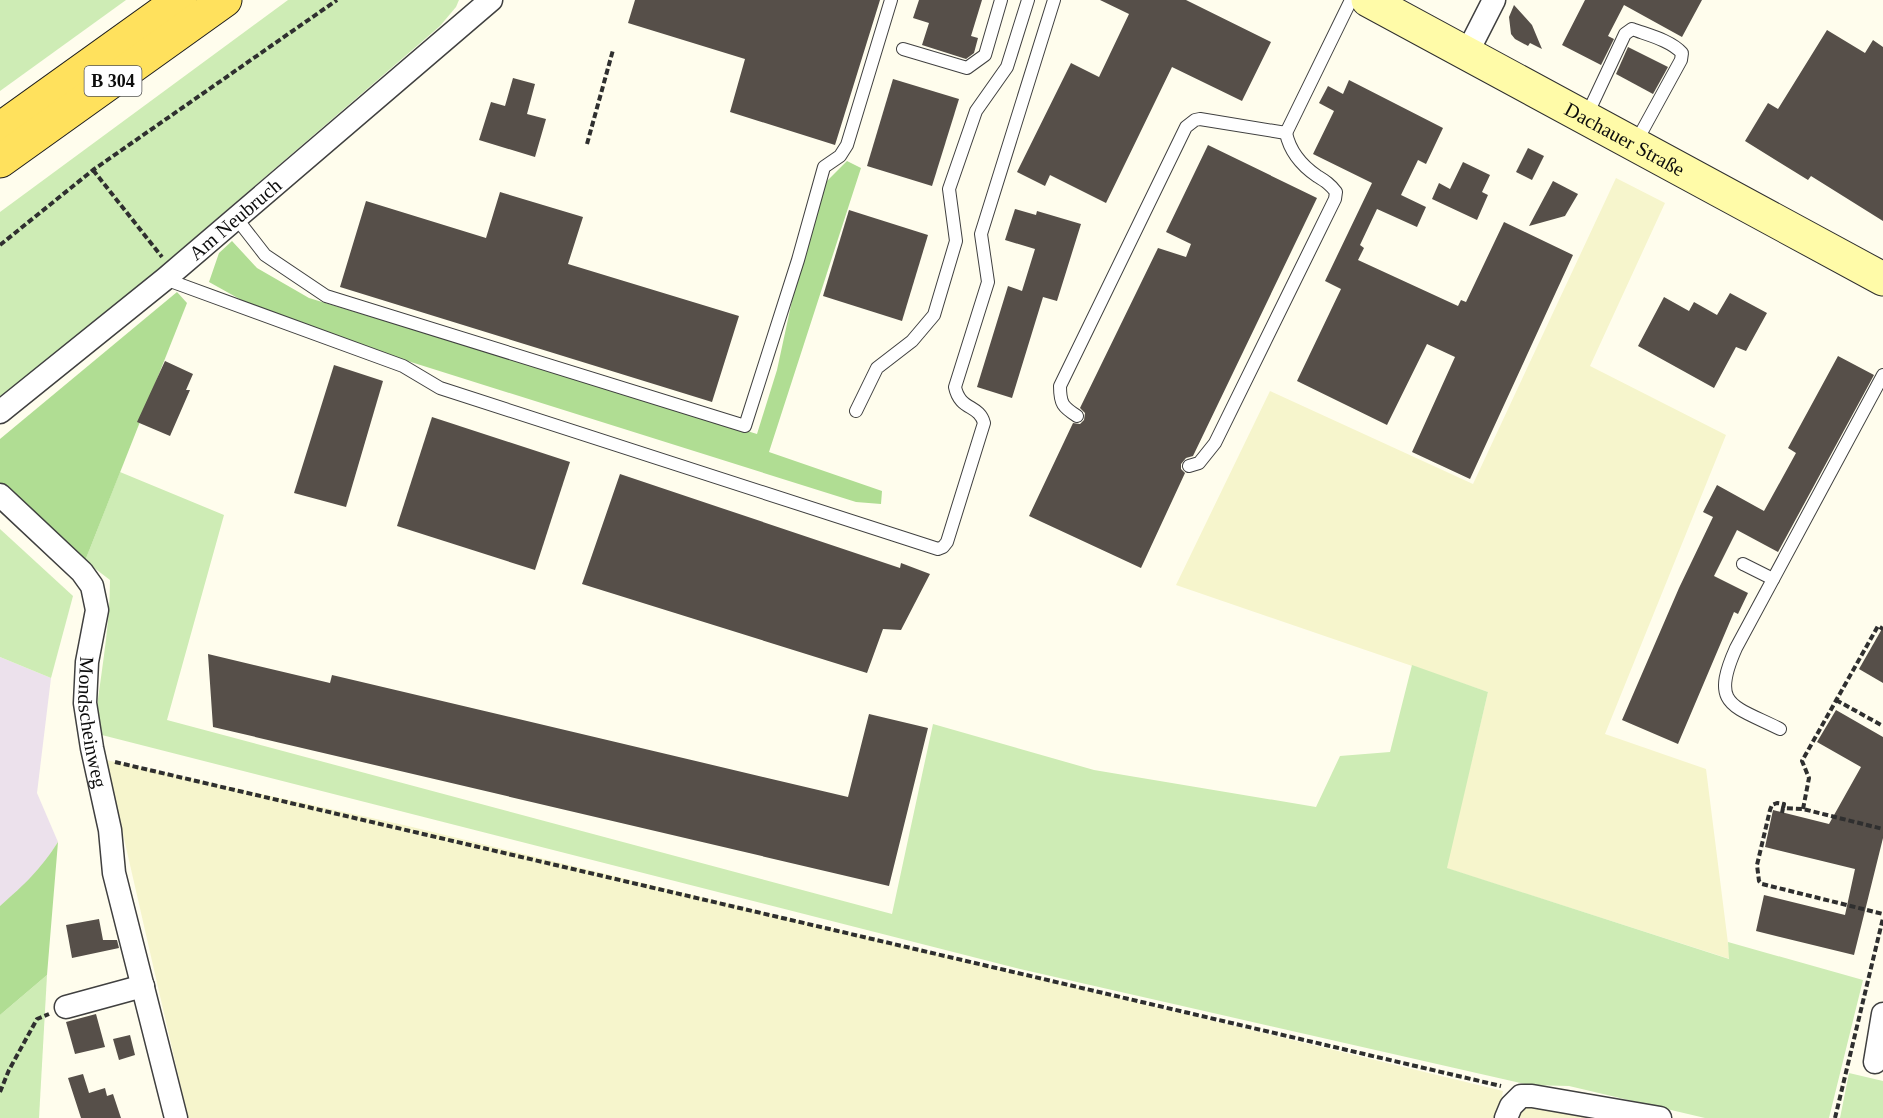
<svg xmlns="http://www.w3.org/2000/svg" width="1883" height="1118" font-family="Georgia,serif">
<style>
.industrial{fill:#ece1ec}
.farmland{fill:#f6f5cc}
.green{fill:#ceecb5}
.forest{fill:#b0dd93}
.building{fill:#564f49}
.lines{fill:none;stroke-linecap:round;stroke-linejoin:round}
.lane-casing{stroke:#404040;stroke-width:14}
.street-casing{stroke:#404040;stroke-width:25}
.secondary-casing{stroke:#2f2f2f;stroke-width:35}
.primary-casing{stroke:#1e1e1e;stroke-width:35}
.path{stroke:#2f2f2f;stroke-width:4;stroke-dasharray:6 3;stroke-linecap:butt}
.lane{stroke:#fff;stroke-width:12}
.street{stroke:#fff;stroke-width:22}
.secondary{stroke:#fffba8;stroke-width:33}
.primary{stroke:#ffe15d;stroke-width:33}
.labels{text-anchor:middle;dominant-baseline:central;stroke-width:6;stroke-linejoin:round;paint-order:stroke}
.shield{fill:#fff;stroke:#565656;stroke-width:1.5}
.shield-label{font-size:18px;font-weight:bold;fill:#0d0d0d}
.street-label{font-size:20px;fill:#0d0d0d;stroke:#fff}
</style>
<rect width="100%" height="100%" fill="#fffded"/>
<polygon class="industrial" points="0,657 51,678 37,793 58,842 42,867 31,880 0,906"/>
<g class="farmland">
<polygon points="1616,178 1665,203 1590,366 1726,435 1605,734 1706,769 1730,959 1446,868 1488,692 1176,585 1270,391 1473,484"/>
<polygon points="106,760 408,826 1503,1091 1498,1118 188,1118"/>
<polygon points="1525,1106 1607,1118 1512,1118"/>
</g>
<g class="green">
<polygon points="0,0 126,0 0,91"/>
<polygon points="288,0 459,0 456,7 440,26 156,271 0,397 0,212"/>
<path d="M120,472L224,515L167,720L892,914L933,724L1094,770L1316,807L1340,756L1390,752L1412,665L1488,692L1447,868L1729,959L1728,942L1863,980L1829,1118H1705L1569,1086L1529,1085L1020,969L94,733C99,682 110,631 110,580L85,561Z"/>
<polygon points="0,529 73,596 51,678 0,657"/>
<polygon points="47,975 39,1118 0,1118 0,1015"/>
<polygon points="1849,1073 1883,1081 1883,1118 1840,1118"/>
</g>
<g class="forest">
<polygon points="847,161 861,168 769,452 882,491 881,504 856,502 357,345 254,307 209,282 219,253 232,241 257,268 309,298 757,434 777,370 793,296 825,183"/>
<polygon points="177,292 187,303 85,561 0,486 0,439"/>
<path d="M58,842L47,975L0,1015V906C25,884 40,870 58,842Z"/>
</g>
<g class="building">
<polygon points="635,0 880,0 835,145 730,112 745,59 628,23"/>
<polygon points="919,0 982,0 971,36 978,38 974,53 966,59 922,45 929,23 913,18"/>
<polygon points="1100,0 1186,0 1271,42 1242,101 1172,67 1106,203 1050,175 1045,186 1017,172 1071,63 1099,77 1129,14"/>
<polygon points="1585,0 1702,0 1682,37 1624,5 1608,36 1614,39 1601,65 1562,45"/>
<polygon points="1514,5 1532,25 1542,49 1530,43 1528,46 1515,39 1511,34 1509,17"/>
<polygon points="1827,30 1865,53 1873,40 1883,47 1883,221 1811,176 1808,180 1745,141 1768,103 1778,109"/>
<polygon points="1628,47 1668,67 1653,94 1616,74"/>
<polygon points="513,78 535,84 527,114 546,119 535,157 479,140 491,102 505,106"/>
<polygon points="893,79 959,99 932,186 867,166"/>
<polygon points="1349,80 1443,128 1426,164 1418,160 1401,195 1426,207 1417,227 1377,209 1360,245 1364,248 1358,260 1458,306 1461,300 1466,302 1504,222 1573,255 1470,479 1412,452 1455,357 1427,344 1387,425 1297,381 1341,289 1325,281 1372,183 1313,154 1334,111 1319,103 1328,86 1343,94"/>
<polygon points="1208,145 1317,198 1193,456 1186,458 1181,464 1181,469 1185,473 1141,568 1029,516 1073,423 1080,424 1084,420 1085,413 1080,408 1158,248 1186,257 1191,244 1166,232"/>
<polygon points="1528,148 1544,156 1532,180 1516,172"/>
<polygon points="1463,162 1490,175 1482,192 1488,195 1477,220 1432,199 1439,183 1450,189"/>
<polygon points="1553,181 1578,194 1565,216 1529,226"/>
<polygon points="500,192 583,217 568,264 739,316 712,402 340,287 366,201 486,238"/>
<polygon points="1015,209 1036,215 1037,211 1081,224 1057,301 1043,297 1012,398 977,387 1008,286 1022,291 1035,249 1005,240"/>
<polygon points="849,210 928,235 902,321 823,296"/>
<polygon points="1730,293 1767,313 1746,351 1736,347 1714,388 1638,346 1664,297 1689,311 1694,302 1717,315"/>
<polygon points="1838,356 1874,375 1778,552 1737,530 1714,576 1748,593 1738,614 1734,612 1678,744 1622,720 1679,588 1713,517 1703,512 1717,485 1764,511 1796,453 1788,448"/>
<polygon points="165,361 193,374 186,390 190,390 170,436 137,422"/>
<polygon points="334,365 383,381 346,507 294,493"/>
<polygon points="432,417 570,462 535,570 397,526"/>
<polygon points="620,474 900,568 901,563 930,574 901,630 883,629 867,673 582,584"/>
<polygon points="1883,627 1883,683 1859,669"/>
<polygon points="208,654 330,683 332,675 848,797 869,714 928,728 889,886 213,727"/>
<polygon points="1836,710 1883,737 1883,838 1854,955 1756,931 1764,895 1845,915 1855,869 1765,847 1773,810 1829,824 1861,767 1817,742"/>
<polygon points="99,919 103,940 117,940 119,948 72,958 66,925"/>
<polygon points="96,1014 105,1047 75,1054 66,1022"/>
<polygon points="130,1035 135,1055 119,1060 113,1039"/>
<polygon points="83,1074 89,1093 105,1088 107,1096 113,1094 121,1118 81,1118 68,1078"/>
</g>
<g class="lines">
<g class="lane-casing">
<g id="lane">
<polyline points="903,49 967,68 985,55 1001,0"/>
<path d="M1586,117L1625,34L1632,29C1648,35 1670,40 1682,53L1681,60L1635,144"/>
<polyline points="237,219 265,255 326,296 745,426 798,260 824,167 840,156 847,145 891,0"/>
<path d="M165,279L403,366L440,388L938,549L943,547L947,542L984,423C979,404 960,411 955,387L988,282L981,234L1054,0"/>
<polyline points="856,411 877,368 912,341 934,315 956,241 949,189 976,111 1007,67 1028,0"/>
<path d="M1077,416C1063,407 1060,404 1060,386L1186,127L1195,120L1200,119L1286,133L1351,0"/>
<path d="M1189,466L1199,463L1215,443L1335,199L1336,192C1330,184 1325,181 1317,176C1301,165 1290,152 1286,133"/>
<polyline points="1743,564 1773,579"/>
<path d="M1780,729C1732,705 1710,706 1736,648L1883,375"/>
</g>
</g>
<g class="street-casing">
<g id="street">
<polyline points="1467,53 1494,0"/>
<path id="s1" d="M0,412L165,279L491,0"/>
<path id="s2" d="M0,495L82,572L92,586L97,610L87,662L85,703L92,748L110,830L114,873L176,1118"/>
<polyline points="66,1007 143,986"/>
<polyline points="1875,1062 1883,1014"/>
<polyline points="1506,1118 1511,1106 1521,1096 1532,1096 1660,1118"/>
</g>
</g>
<g class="secondary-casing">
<g id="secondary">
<path id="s3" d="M1368,0L1883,279"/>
</g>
</g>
<g class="primary-casing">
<g id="primary">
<polyline points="0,129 180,0"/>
<polyline points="0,161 225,0"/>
</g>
</g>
<g class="path">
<polyline points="587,144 613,50"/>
<polyline points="93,170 162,257"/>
<polyline points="0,245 93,170 337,0"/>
<polyline points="1836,700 1883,726"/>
<polyline points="115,762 1501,1086"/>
<polyline points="1783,808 1784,804 1777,803 1772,805 1770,810 1757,865 1759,881 1762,884 1883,914"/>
<polyline points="1803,809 1809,778 1802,761 1878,626 1883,629"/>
<polyline points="1782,813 1783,808 1803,809 1883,829"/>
<polyline points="0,1092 9,1070 37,1019 49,1014"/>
<polyline points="1835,1118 1883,918"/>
</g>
<use href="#lane" class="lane"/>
<use href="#street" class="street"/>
<use href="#secondary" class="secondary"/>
<use href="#primary" class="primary"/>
</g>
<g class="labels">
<rect class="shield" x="84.5" y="66" width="57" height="30" rx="4.5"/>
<g class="shield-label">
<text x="113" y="81">B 304</text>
</g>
<g class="street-label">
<text stroke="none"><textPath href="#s3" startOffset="292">Dachauer Straße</textPath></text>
<text stroke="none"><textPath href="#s1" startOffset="304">Am Neubruch</textPath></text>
<text stroke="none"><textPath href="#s2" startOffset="268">Mondscheinweg</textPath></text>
</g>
</g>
</svg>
